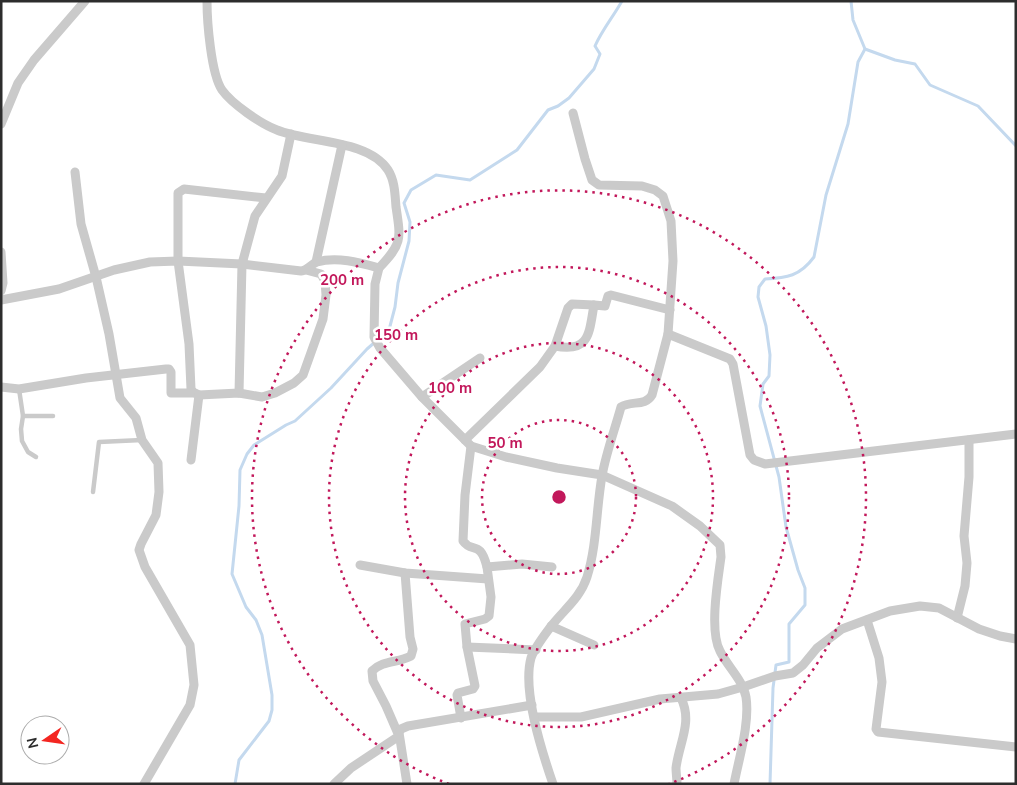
<svg xmlns="http://www.w3.org/2000/svg" width="1017" height="785" font-family="'Nunito Sans',sans-serif">
<style>
.lines{fill:none;stroke-linecap:round;stroke-linejoin:round}
.stream{stroke:#c4d9ee;stroke-width:3}
.lane{stroke:#cacaca;stroke-width:4.5}
.street{stroke:#cacaca;stroke-width:9}
.ring{fill:none;stroke:#c2185b;stroke-width:2.5;stroke-dasharray:2.5 5}
.centre{fill:#c2185b;stroke:#fff;stroke-width:2.5}
.ring-label{font-size:15px;text-anchor:middle;font-weight:bold;fill:#c2185b;stroke:#fff;stroke-width:5;stroke-linejoin:round;paint-order:stroke}
</style>
<rect width="100%" height="100%" fill="#fff"/>
<g class="lines">
<g class="stream">
<polyline points="851,1 853,20 865,49 895,60 915,64 930,85 978,106 1016,146"/>
<path d="M235,784L239,760L269,721L272,710V695L262,635L256,620L246,607L232,574L239,506L240,470L247,454L254,445L286,425L295,421L331,388L367,349L389,330L395,307L398,283L409,241L410,222L404,203L411,190L436,175L470,180L517,150L548,110L558,106L569,98L594,69L600,54L595,46C602,30 613,17 622,1"/>
<path d="M770,784L773,688L776,665L789,662V624L805,605V588L798,570L786,527L779,477L760,406L763,384L769,376L770,355L766,326L758,297L759,287L765,279C787,278 800,276 814,257L826,195L848,124L858,62L865,49"/>
</g>
<g class="lane">
<polyline points="19,389 23,416 21,429 22,441 28,452 36,457"/>
<polyline points="23,416 53,416"/>
<polyline points="93,492 99,442 142,440"/>
</g>
<g class="street">
<path d="M207,1C207,21 211,74 222,90C232,104 261,124 277,130C308,143 368,139 388,170C395,181 395,195 396,207C401,240 402,244 379,268"/>
<polyline points="1,124 18,83 34,60 85,1"/>
<polyline points="75,172 81,224 96,277 109,334 120,398 136,418 142,440 158,463 159,492 156,515 141,544 139,550 145,567 190,645 194,685 190,705 144,784"/>
<polyline points="266,198 184,189 178,193 178,261 189,344 191,389 193,392 199,395 239,393 262,397 275,393 294,383 303,375 323,319 326,295 325,281 321,274 306,270"/>
<polyline points="1,252 3,283 1,291"/>
<polyline points="316,262 342,145"/>
<path d="M1,300L59,289L114,270L150,262L178,261L242,264L301,271C308,270 311,264 317,262C337,256 361,263 379,268L375,284L374,337L380,348L422,397L471,446L506,457L557,468L602,475L672,506L700,526L720,545L721,557C718,579 709,631 720,651C727,666 743,680 746,697C750,723 739,758 734,784"/>
<polyline points="668,334 730,359 733,364 750,455 754,460 765,464 1016,434"/>
<polyline points="555,346 568,308 572,304 594,305"/>
<polyline points="1,387 19,389 86,378 166,369 169,369 171,372 171,393 194,393"/>
<polyline points="239,393 242,264 255,216 282,176 291,134"/>
<polyline points="422,397 480,358"/>
<path d="M465,440L540,367L555,346C590,353 589,333 594,305L605,306L608,296L611,295L670,310"/>
<path d="M471,446L465,495L463,541C472,554 480,539 487,567L522,564L552,567"/>
<polyline points="191,460 199,395"/>
<polyline points="360,565 405,573 488,579"/>
<polyline points="957,618 965,586 967,563 964,536 969,477 969,440"/>
<polyline points="867,620 879,658 882,682 876,729 878,732 1016,747"/>
<polyline points="551,626 594,645"/>
<polyline points="467,647 536,650"/>
<polyline points="535,717 581,717 660,699 718,694 743,687 775,676 793,673 803,665 817,648 842,629 890,611 920,606 939,608 979,629 1000,636 1016,639"/>
<polyline points="461,718 457,695 458,693 473,689 475,686 467,647 465,624 485,619 489,616 491,597 487,567"/>
<path d="M334,784L351,768L399,736L386,706L373,681L372,671C383,660 398,663 411,656L413,649L410,637L405,573"/>
<polyline points="407,784 400,739 399,733 401,729 408,726 532,705"/>
<path d="M553,784C542,752 522,691 531,658C534,649 543,637 549,629C562,611 580,599 587,577C597,545 596,510 602,476C606,453 615,429 621,407C631,400 645,407 652,395L668,334L673,261L671,221L663,196L655,190L642,186L599,185L592,180L585,159L573,113"/>
<path d="M677,784C677,779 676,773 676,768C679,743 693,722 681,698"/>
</g>
</g>
<g class="ring">
<circle cx="559" cy="497" r="77"/>
<circle cx="559" cy="497" r="154"/>
<circle cx="559" cy="497" r="230"/>
<path d="M449 784A307 307 0 1 1 669 784"/>
</g>
<circle cx="559" cy="497" r="8" class="centre"/>
<g class="ring-label">
<text x="342" y="285">200 m</text>
<text x="396" y="340">150 m</text>
<text x="450" y="393">100 m</text>
<text x="505" y="448">50 m</text>
</g>
<rect width="1017" height="785" fill="none" stroke="#2d2d2d" stroke-width="5"/>
<g transform="translate(45 740) rotate(257)"><circle r="24" fill="#ffffff" stroke="#ababab"/>
<path d="M0-4L9 19L0 12L-9 19Z" fill="#f32621"/>
<text y="-8" font-size="14" font-weight="bold" text-anchor="middle" fill="#2d2d2d">N</text>
</g>
</svg>
